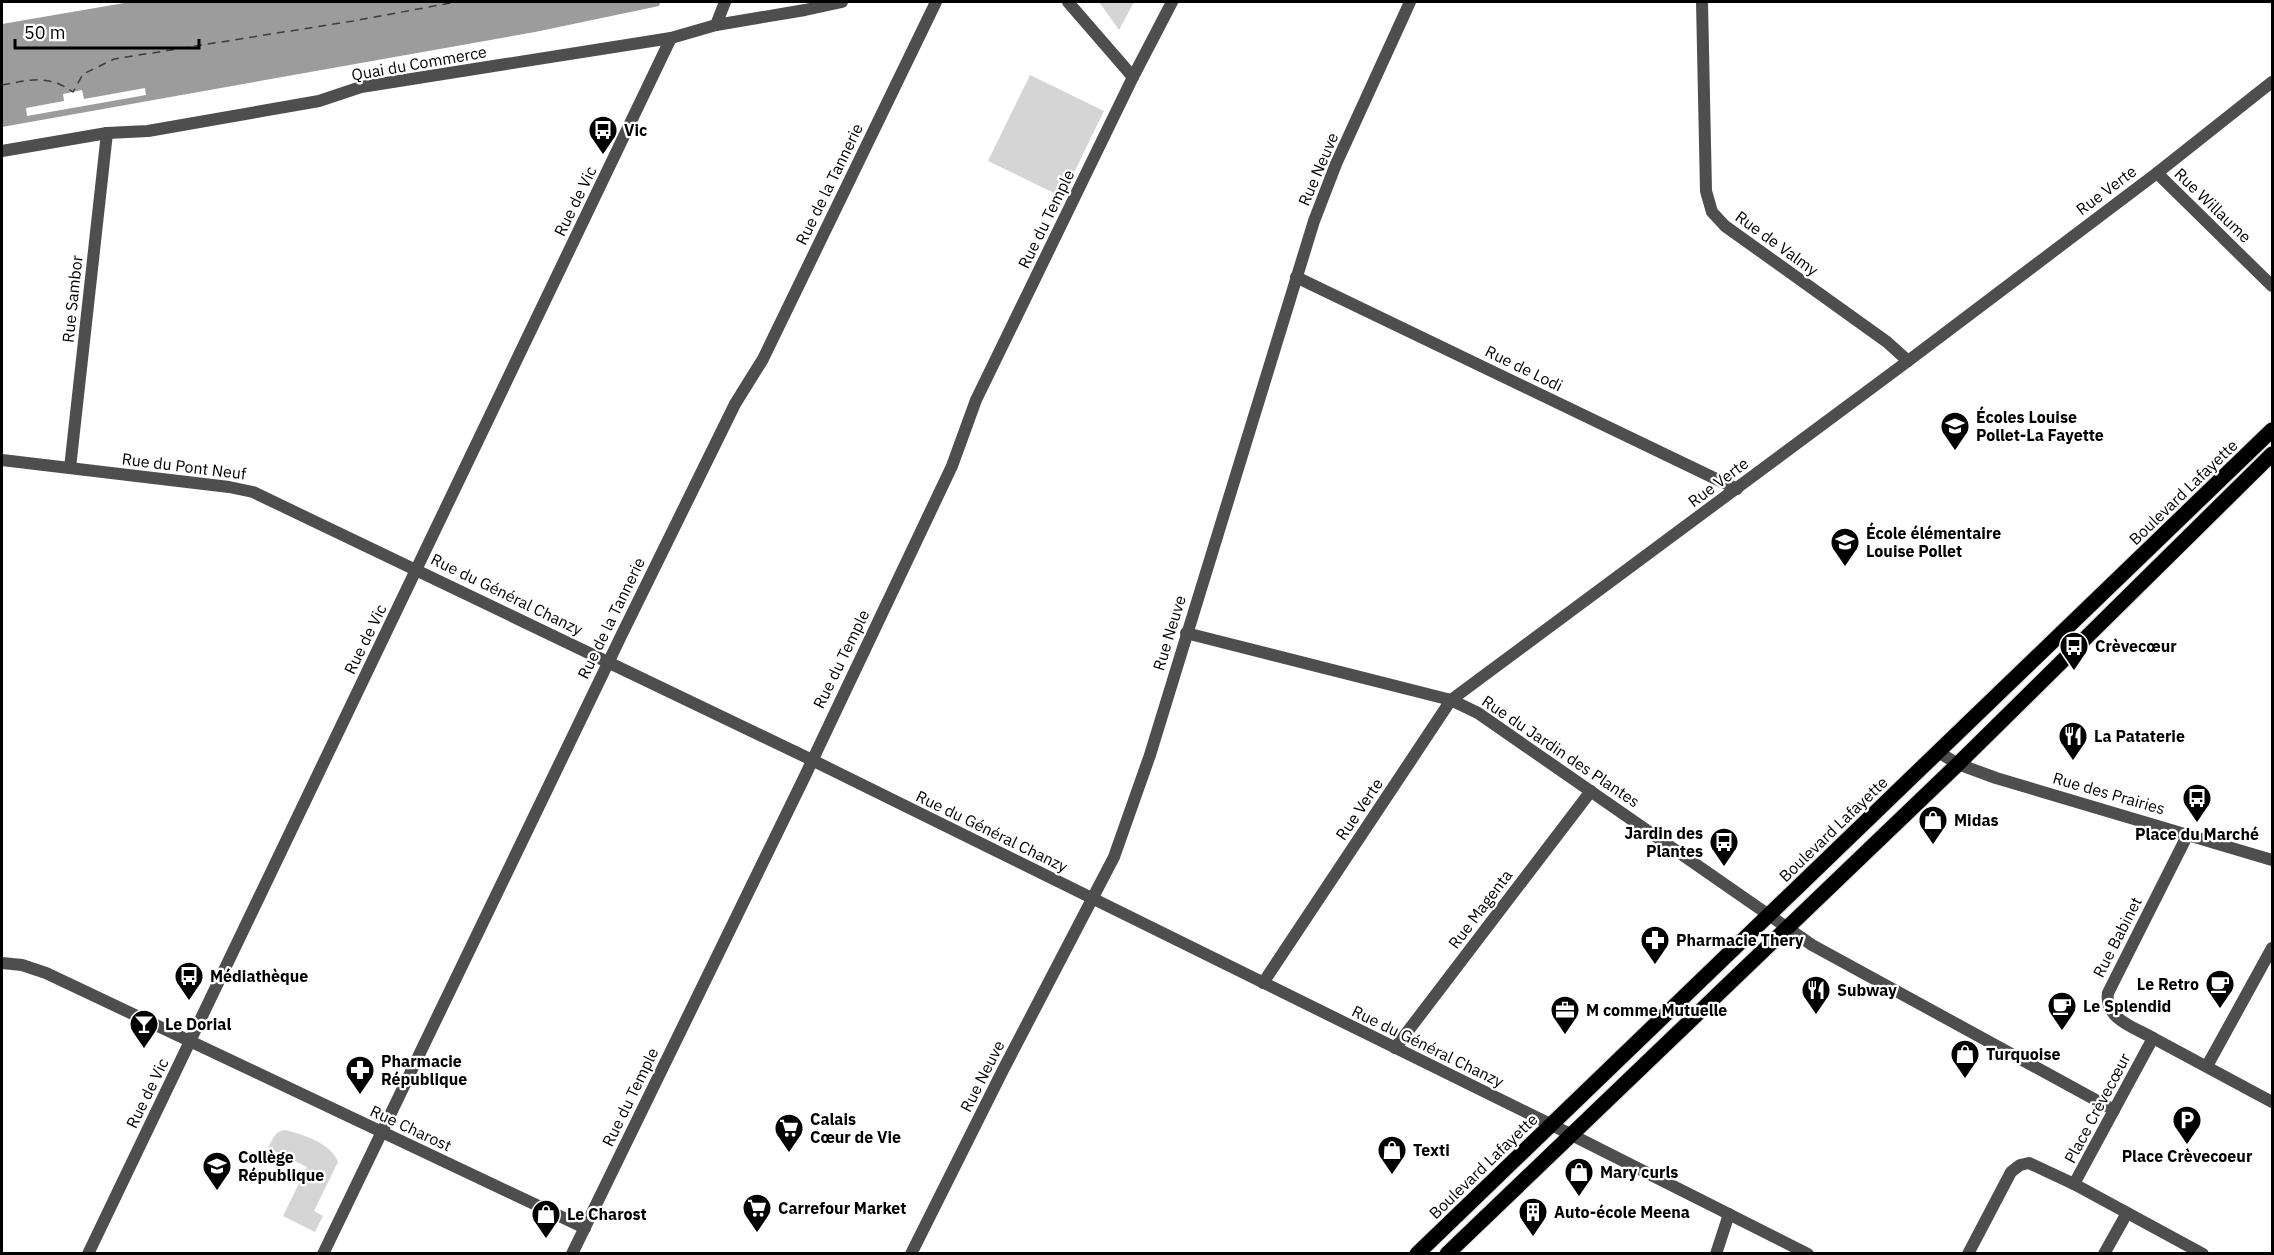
<svg xmlns="http://www.w3.org/2000/svg" width="2274" height="1255" font-family="'IBM Plex Sans',sans-serif">
<style>
.green{fill:#d5d5d5}
.water{fill:#9c9c9c}
.pier{fill:#fff}
.lines{fill:none;stroke-linecap:round;stroke-linejoin:round}
.ferry{stroke:#3d3d3d;stroke-width:1.5;stroke-dasharray:8 6;stroke-linecap:butt}
.primary-casing{stroke:#dbdbdb;stroke-width:17}
.street{stroke:#4e4e4e;stroke-width:12}
.primary{stroke:#000;stroke-width:15}
.labels{text-anchor:middle;dominant-baseline:central;stroke-width:4.5;stroke-linejoin:round;paint-order:stroke}
.street-label{font-size:16px;fill:#000;stroke:#fff}
.poi-label{font-size:16px;font-weight:bold;fill:#000;stroke:#fff;text-anchor:start}
</style>
<rect width="100%" height="100%" fill="#fff"/>
<g class="green">
<polygon points="1099,2 1134,2 1119,30"/>
<polygon points="1030,75 1104,111 1062,197 988,161"/>
<path d="M285,1130C303,1134 332,1144 338,1162L314,1211L323,1216L315,1232L283,1216L307,1167L268,1148C272,1140 275,1131 285,1130Z"/>
</g>
<polygon class="water" points="130,2 669,2 660,3 659,6 535,32 2,127 2,24"/>
<polygon class="pier" points="145,88 146,95 27,116 26,108 64,101 63,94 82,90 84,99"/>
<g class="lines">
<path class="ferry" d="M2,85C30,80 48,74 73,92L83,74L114,59L353,21L456,2"/>
<g class="primary-casing">
<g id="primary">
<polyline points="1417,1254 2272,430"/>
<polyline points="1447,1254 1958,764 2272,454"/>
</g>
</g>
<g class="street">
<polyline points="1068,2 1133,77"/>
<polyline points="1702,2 1706,191 1712,212 1725,226 1887,342 1908,361"/>
<polyline points="716,25 725,2"/>
<polyline points="2,151 107,133 148,131 319,101 361,87 671,38 716,25 805,10 842,2"/>
<polyline points="2157,173 2272,286"/>
<polyline points="1296,277 1737,489"/>
<polyline points="2,460 229,487 253,492 812,760 1552,1125 1808,1254"/>
<polyline points="70,468 107,133"/>
<polyline points="1186,633 1451,700 1478,713 1812,945 2114,1110"/>
<polyline points="1938,752 1958,764 1996,778 2272,860"/>
<polyline points="2,963 22,965 46,973 585,1228"/>
<polyline points="1263,983 1451,700 1908,361 2157,173 2272,82"/>
<path d="M2153,1038C2134,1027 2104,1019 2108,993L2188,834"/>
<polyline points="1395,1048 1591,791"/>
<polyline points="2207,1066 2272,948"/>
<polyline points="88,1254 671,38"/>
<polyline points="323,1254 622,634 735,404 763,359 936,2"/>
<polyline points="572,1254 804,778 952,466 976,400 1133,77 1172,2"/>
<polyline points="911,1254 1003,1070 1114,857 1150,755 1314,221 1336,164 1410,2"/>
<polyline points="1716,1254 1729,1214"/>
<polyline points="1968,1254 2011,1172 2020,1165 2029,1163 2074,1184"/>
<polyline points="2104,1254 2127,1213"/>
<polyline points="2203,1254 2074,1184 2153,1038 2272,1102"/>
</g>
<use href="#primary" class="primary"/>
</g>
<defs>
<g id="bus-pin" transform="scale(1.5)"><path d="M0 17L-7.5 6A9.5 9.5 0 1 1 7.5 6Z" fill="#000" stroke="#fff"/><path d="M-5-6H5V4H4V6H2V4H-2V6H-4V4H-5ZM-3.5-4V0h7V-4ZM-3.5 1.2v1.5H-2V1.2ZM2 1.2v1.5H3.5V1.2Z" fill="#fff"/></g>
<g id="school-pin" transform="scale(1.5)"><path d="M0 17L-7.5 6A9.5 9.5 0 1 1 7.5 6Z" fill="#000" stroke="#fff"/><path d="M0-5L7-2L0 1L-7-2ZM-4 1L0 2.5L4 1V4Q0 6-4 4Z" fill="#fff"/></g>
<g id="restaurant-pin" transform="scale(1.5)"><path d="M0 17L-7.5 6A9.5 9.5 0 1 1 7.5 6Z" fill="#000" stroke="#fff"/><path d="M-5-6h1v4h1v-4h1v4h1v-4h1v5L-1.5 .5V6h-2V.5L-5-1ZM5-6V6H3V1.5H1.5Q1.5-4 5-6Z" fill="#fff"/></g>
<g id="shop-pin" transform="scale(1.5)"><path d="M0 17L-7.5 6A9.5 9.5 0 1 1 7.5 6Z" fill="#000" stroke="#fff"/><path d="M-5-2.5h2.3a2.7 3.5 0 0 1 5.4 0H5L5.5 6h-11ZM-1.5-2.5h3a1.5 2.3 0 0 0-3 0Z" fill="#fff"/></g>
<g id="pharmacy-pin" transform="scale(1.5)"><path d="M0 17L-7.5 6A9.5 9.5 0 1 1 7.5 6Z" fill="#000" stroke="#fff"/><path d="M-2-6h4v4h4v4h-4v4h-4v-4h-4v-4h4Z" fill="#fff"/></g>
<g id="cafe-pin" transform="scale(1.5)"><path d="M0 17L-7.5 6A9.5 9.5 0 1 1 7.5 6Z" fill="#000" stroke="#fff"/><path d="M-5.5-4.5H6V0H3Q3 3.5 0 3.5H-2.5Q-5.5 3.5-5.5 0ZM3-3.2v2h1.7v-2ZM-6 4.5H4V6H-6Z" fill="#fff"/></g>
<g id="office-pin" transform="scale(1.5)"><path d="M0 17L-7.5 6A9.5 9.5 0 1 1 7.5 6Z" fill="#000" stroke="#fff"/><path d="M-6-3h4V-5.5h4V-3h4V5H-6ZM-1-4.5V-3h2v-1.5ZM-6 0V1H6V0Z" fill="#fff"/></g>
<g id="bar-pin" transform="scale(1.5)"><path d="M0 17L-7.5 6A9.5 9.5 0 1 1 7.5 6Z" fill="#000" stroke="#fff"/><path d="M-6-5H6L.8 .8V4.5H3.5V6h-7V4.5H-.8V.8Z" fill="#fff"/></g>
<g id="parking-pin" transform="scale(1.5)"><path d="M0 17L-7.5 6A9.5 9.5 0 1 1 7.5 6Z" fill="#000" stroke="#fff"/><path d="M-3.5-5.5H1a3.5 3.5 0 0 1 0 7H-1V5.5H-3.5ZM-1-3.4V-.6H.8a1.4 1.4 0 0 0 0-2.8Z" fill="#fff"/></g>
<g id="supermarket-pin" transform="scale(1.5)"><path d="M0 17L-7.5 6A9.5 9.5 0 1 1 7.5 6Z" fill="#000" stroke="#fff"/><path d="M-6-5.5h2.5l.6 2H6L4.5 2H-2.5L-4.4-4H-6ZM-1.5 3.2a1.3 1.3 0 1 0 .1 0ZM3 3.2a1.3 1.3 0 1 0 .1 0Z" fill="#fff"/></g>
<g id="building-pin" transform="scale(1.5)"><path d="M0 17L-7.5 6A9.5 9.5 0 1 1 7.5 6Z" fill="#000" stroke="#fff"/><path d="M-4-6H4V6H1V3H-1V6H-4ZM-2.5-4.3h1.7v1.8h-1.7ZM.8-4.3h1.7v1.8H.8ZM-2.5-1h1.7V.8h-1.7ZM.8-1h1.7V.8H.8Z" fill="#fff"/></g>
</defs>
<g fill-rule="evenodd">
<use href="#bus-pin" x="603" y="130"/>
<use href="#school-pin" x="1955" y="426"/>
<use href="#school-pin" x="1845" y="542"/>
<use href="#bus-pin" x="2074" y="646"/>
<use href="#restaurant-pin" x="2073" y="736"/>
<use href="#bus-pin" x="2197" y="798"/>
<use href="#shop-pin" x="1933" y="820"/>
<use href="#bus-pin" x="1724" y="842"/>
<use href="#pharmacy-pin" x="1655" y="940"/>
<use href="#bus-pin" x="189" y="976"/>
<use href="#cafe-pin" x="2220" y="984"/>
<use href="#restaurant-pin" x="1816" y="990"/>
<use href="#cafe-pin" x="2062" y="1006"/>
<use href="#office-pin" x="1565" y="1010"/>
<use href="#bar-pin" x="144" y="1024"/>
<use href="#shop-pin" x="1965" y="1054"/>
<use href="#pharmacy-pin" x="360" y="1070"/>
<use href="#parking-pin" x="2187" y="1120"/>
<use href="#supermarket-pin" x="789" y="1128"/>
<use href="#shop-pin" x="1392" y="1150"/>
<use href="#school-pin" x="217" y="1166"/>
<use href="#shop-pin" x="1579" y="1172"/>
<use href="#supermarket-pin" x="757" y="1208"/>
<use href="#building-pin" x="1533" y="1212"/>
<use href="#shop-pin" x="546" y="1214"/>
</g>
<g class="labels">
<g class="street-label">
<text transform="translate(419 63) rotate(-10)">Quai du Commerce</text>
<text transform="translate(1318 169) rotate(-67)">Rue Neuve</text>
<text transform="translate(829 184) rotate(-64)">Rue de la Tannerie</text>
<text transform="translate(2106 190) rotate(-37)">Rue Verte</text>
<text transform="translate(575 201) rotate(-64)">Rue de Vic</text>
<text transform="translate(2213 205) rotate(44)">Rue Willaume</text>
<text transform="translate(1046 219) rotate(-64)">Rue du Temple</text>
<text transform="translate(1777 243) rotate(36)">Rue de Valmy</text>
<text transform="translate(72 299) rotate(-84)">Rue Sambor</text>
<text transform="translate(1524 368) rotate(26)">Rue de Lodi</text>
<text transform="translate(184 466) rotate(7)">Rue du Pont Neuf</text>
<text transform="translate(1718 482) rotate(-37)">Rue Verte</text>
<text transform="translate(2183 492) rotate(-44)">Boulevard Lafayette</text>
<text transform="translate(507 594) rotate(26)">Rue du Général Chanzy</text>
<text transform="translate(611 618) rotate(-64)">Rue de la Tannerie</text>
<text transform="translate(1169 633) rotate(-73)">Rue Neuve</text>
<text transform="translate(365 639) rotate(-64)">Rue de Vic</text>
<text transform="translate(841 659) rotate(-64)">Rue du Temple</text>
<text transform="translate(1561 751) rotate(34)">Rue du Jardin des Plantes</text>
<text transform="translate(2109 793) rotate(16)">Rue des Prairies</text>
<text transform="translate(1359 809) rotate(-56)">Rue Verte</text>
<text transform="translate(1833 829) rotate(-44)">Boulevard Lafayette</text>
<text transform="translate(992 831) rotate(26)">Rue du Général Chanzy</text>
<text transform="translate(1480 909) rotate(-53)">Rue Magenta</text>
<text transform="translate(2117 937) rotate(-63)">Rue Babinet</text>
<text transform="translate(1428 1046) rotate(26)">Rue du Général Chanzy</text>
<text transform="translate(982 1076) rotate(-63)">Rue Neuve</text>
<text transform="translate(147 1093) rotate(-64)">Rue de Vic</text>
<text transform="translate(630 1097) rotate(-64)">Rue du Temple</text>
<text transform="translate(2097 1108) rotate(-62)">Place Crèvecœur</text>
<text transform="translate(411 1128) rotate(25)">Rue Charost</text>
<text transform="translate(1483 1166) rotate(-44)">Boulevard Lafayette</text>
</g>
<g class="poi-label">
<text x="624" y="130">Vic</text>
<text x="1976" y="417">Écoles Louise<tspan x="1976" dy="18">Pollet-La Fayette</tspan></text>
<text x="1866" y="533">École élémentaire<tspan x="1866" dy="18">Louise Pollet</tspan></text>
<text x="2095" y="646">Crèvecœur</text>
<text x="2094" y="736">La Pataterie</text>
<text x="1954" y="820">Midas</text>
<text x="1703" y="833" text-anchor="end">Jardin des<tspan x="1703" dy="18">Plantes</tspan></text>
<text x="2197" y="834" text-anchor="middle">Place du Marché</text>
<text x="1676" y="940">Pharmacie Thery</text>
<text x="210" y="976">Médiathèque</text>
<text x="2199" y="984" text-anchor="end">Le Retro</text>
<text x="1837" y="990">Subway</text>
<text x="2083" y="1006">Le Splendid</text>
<text x="1586" y="1010">M comme Mutuelle</text>
<text x="165" y="1024">Le Dorial</text>
<text x="1986" y="1054">Turquoise</text>
<text x="381" y="1061">Pharmacie<tspan x="381" dy="18">République</tspan></text>
<text x="810" y="1119">Calais<tspan x="810" dy="18">Cœur de Vie</tspan></text>
<text x="1413" y="1150">Texti</text>
<text x="2187" y="1156" text-anchor="middle">Place Crèvecoeur</text>
<text x="238" y="1157">Collège<tspan x="238" dy="18">République</tspan></text>
<text x="1600" y="1172">Mary curls</text>
<text x="778" y="1208">Carrefour Market</text>
<text x="1554" y="1212">Auto-école Meena</text>
<text x="567" y="1214">Le Charost</text>
</g>
</g>
<rect width="2274" height="1255" fill="none" stroke="#000000" stroke-width="6"/>
<path d="M15 39v9h184v-9" fill="none" stroke="#000000" stroke-width="3"/>
<text x="24" y="39" font-size="18" fill="#000000" stroke="#ffffff" stroke-width="4.5" paint-order="stroke">50 m</text>
</svg>
